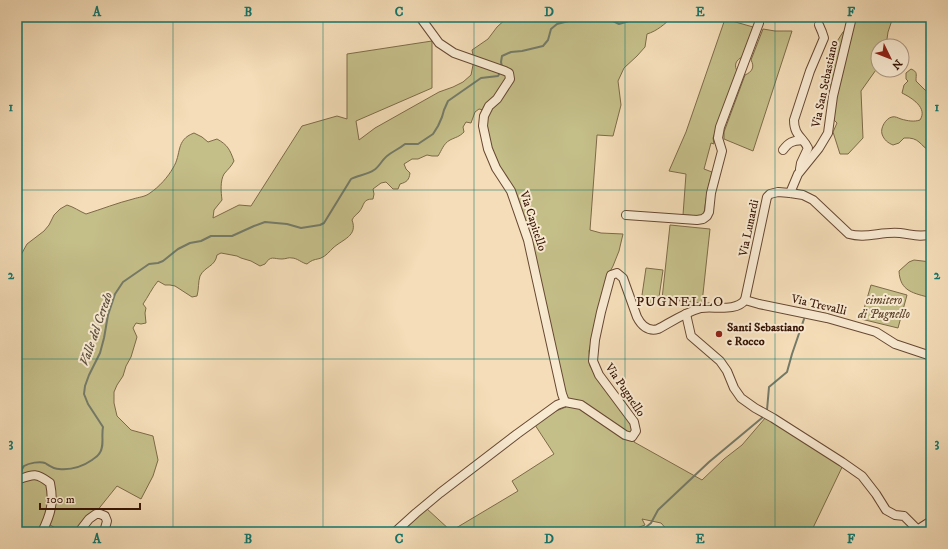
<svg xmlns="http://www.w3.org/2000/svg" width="948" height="549" font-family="'IM FELL DW Pica',serif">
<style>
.green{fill:#c4be89;stroke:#7e6a48}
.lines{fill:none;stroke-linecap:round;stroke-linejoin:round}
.stream{stroke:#747a68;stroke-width:2}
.minor-casing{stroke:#674832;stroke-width:10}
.minor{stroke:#f8e9d1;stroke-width:8}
.grid{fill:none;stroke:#0f766e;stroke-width:1;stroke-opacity:0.55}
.poi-dot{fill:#8f2418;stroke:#f8e9d1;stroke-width:1.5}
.labels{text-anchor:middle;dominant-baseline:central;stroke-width:4;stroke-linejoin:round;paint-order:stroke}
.street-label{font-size:12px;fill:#381606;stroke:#f8e9d1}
.park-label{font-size:12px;font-style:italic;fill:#62482d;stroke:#f8e9d1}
.poi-label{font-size:12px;font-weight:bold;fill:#381606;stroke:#f8e9d1;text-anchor:start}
.water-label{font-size:13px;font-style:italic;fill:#5b503f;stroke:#f8e9d1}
.quarter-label{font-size:14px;letter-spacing:1px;fill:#381606;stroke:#f8e9d1}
.neatline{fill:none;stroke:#0f766e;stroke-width:1.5}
.grid-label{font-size:13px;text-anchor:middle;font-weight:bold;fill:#0f766e}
</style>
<rect width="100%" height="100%" fill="#f4ddb8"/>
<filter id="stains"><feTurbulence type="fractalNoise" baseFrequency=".005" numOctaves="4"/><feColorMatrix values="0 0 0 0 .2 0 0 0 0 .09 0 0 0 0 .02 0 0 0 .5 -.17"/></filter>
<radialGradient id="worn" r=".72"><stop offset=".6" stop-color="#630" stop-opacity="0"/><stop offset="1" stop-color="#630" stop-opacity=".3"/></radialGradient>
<g class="green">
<path d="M508,17H672C665,24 657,31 647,34L645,47L637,56L624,68L618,81L621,105L613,136L597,135L590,230L601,233L623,234L619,251L613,266L606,279L589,351L590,366L598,379L632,424L634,430V442L702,480L724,459L742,445L766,417L845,461L811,532H669L661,523L642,519L645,525L634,529V532H402L426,508L451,531L518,491L512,481L554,454L535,425L556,411L566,407L547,333L536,279L513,196L482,132L488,111L479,109L475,112L471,123L466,122L463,127L464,132C459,137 456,137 450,140C443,144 442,150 438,156H432L427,155L418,159H412L404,164L406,169L410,173C409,180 407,182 400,184L398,189H393L386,182L381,183L373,189L374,194L373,199C362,199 365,205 359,212C356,215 354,216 352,220C358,236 343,239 333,248C330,251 326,256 321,258C315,260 313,259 307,264C302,263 297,258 292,258C289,257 286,259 282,259C273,259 271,255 265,264L260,266L251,261L241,258L237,256L221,253L217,255C215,267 205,266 200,276C198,282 199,289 197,296L192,297L175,286L170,285H165L158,281C152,288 148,297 143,304L146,308L145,313L146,323L141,324L136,323L133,328L137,337L131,357L126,366L123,376L117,385L114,392V403L117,416L131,430L153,436L158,460L153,476L141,499L117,486L80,532H61L57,529L45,522L41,532H17V262L27,244L44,231L49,225L54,215L60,209L67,205C74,207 79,211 86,214C102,209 117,203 133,199C139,197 145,197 150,193C159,187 168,177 173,168C182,154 175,140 194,133L202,137L208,142L217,139C228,145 230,150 234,161C231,167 228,169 224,174C220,181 221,192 222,200L214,210L213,218L239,205L251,206L302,126L337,116L347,119V54L432,41V88L356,121L359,140L375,128L439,92L453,87L463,82L471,75L474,60L472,50L488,39L497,27Z"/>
<polygon points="858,17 893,17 888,32 886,46 878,46 878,67 861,91 863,138 848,154 840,154 833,132 837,123 832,118 835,96 828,90 838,45 836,43 843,32 856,22"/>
<path d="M725,19L753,27L743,57C736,59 733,66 738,72L713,138L714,144L711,143L704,169L712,172L707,193L704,213L701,216L683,215L686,174L669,171L686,132Z"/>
<path d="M763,29L775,31H792L753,151L724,139V132L745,75C752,72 755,67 751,60Z"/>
<path d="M911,69C918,72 916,74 916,81L931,96V152C919,145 920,137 904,138L899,143L893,145C888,143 884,140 882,134C880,128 886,118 892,117C895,116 898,118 901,119C908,121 914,122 920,120C928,108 912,98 902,93L904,85L908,81L906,79V73Z"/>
<polygon points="670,225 710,229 702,303 662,299"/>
<path d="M914,260L931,262V298C914,293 900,292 899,271L909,262Z"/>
<polygon points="646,268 663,270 658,304 641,302"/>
<polygon points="871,285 907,295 898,328 861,319"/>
</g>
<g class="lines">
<g class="stream">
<polyline points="605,17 619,24 629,21 629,17"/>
<polyline points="502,67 501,62 502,56 511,52 522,51 543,46 548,40 551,29 557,24 584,17"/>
<polyline points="767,410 769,387 787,372 792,354 804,319"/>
<path d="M21,474C21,471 22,468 24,466C29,463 40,461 45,463C50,466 54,469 59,469C71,470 82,467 92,460C94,458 97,457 99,454C105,447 101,436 103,427L88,404L84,394L85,386L89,375L100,353L104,338L108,315L115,294L123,282L149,264L158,263L163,261L178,249L190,243L201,241L211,236H232L254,226L265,222L287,224L301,228L320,225L324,223L351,179C358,175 367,175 374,170C379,167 382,160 387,156C393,151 399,149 405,144H418L433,134L438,126L442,117L444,110L448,101L481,78L498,76L501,71"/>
<polyline points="17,494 20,484"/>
<polyline points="640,532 651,523 658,510 709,462 763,417"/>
</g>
<g class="minor-casing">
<g id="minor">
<polyline points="420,17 439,43 454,53 505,71 509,73 510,79 497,99 489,106 484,116 483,126 488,149 496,168 511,191 528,240 562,394 565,402"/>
<path d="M783,150C789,142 792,141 802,140"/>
<path d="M800,169L801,163L808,148C803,137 794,136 794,120L810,71L824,38L822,32L819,25"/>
<polyline points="790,193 798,174 819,148 828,133 833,96 852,17"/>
<polyline points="626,215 697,220 703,219 707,216 709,212 711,193 722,151 718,138 720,127 759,23"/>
<path d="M745,300L767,197L770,194L778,192L790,193L803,195L813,200L849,234C866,239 882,231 900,233C911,234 920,238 931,234"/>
<polyline points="745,300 759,304 827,318 876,332 895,344 931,356"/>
<polyline points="686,314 691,336 720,361 727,371 734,388 741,398 755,408 773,418 842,462 862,476 876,494 886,510 895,515 904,516 914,526 917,530 931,521"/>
<path d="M17,480C33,474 36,472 50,483C54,502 51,514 42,532"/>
<polyline points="79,532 89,519 96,514 100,514 105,516 107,521 104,532"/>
<path d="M395,532L416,513L440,493L517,434L557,405L565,402L581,405L625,435L632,437L636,431L634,422L599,375L593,361L595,340L601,312L611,275L617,273L623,278L637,317C641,325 648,332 658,329C671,322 686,312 701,308C714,306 736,312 745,300"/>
</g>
</g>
<use href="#minor" class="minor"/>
</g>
<path class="grid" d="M173,17V532M323,17V532M474,17V532M625,17V532M775,17V532M17,190H931M17,359H931"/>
<circle class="poi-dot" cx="719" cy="334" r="4"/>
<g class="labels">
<g class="street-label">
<text transform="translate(825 84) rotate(-78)">Via San Sebastiano</text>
<text transform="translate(533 221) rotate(72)">Via Capitello</text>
<text transform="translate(749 228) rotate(-78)">Via Lunardi</text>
<text transform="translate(819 305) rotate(13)">Via Trevalli</text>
<text transform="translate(625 390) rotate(56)">Via Pugnello</text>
</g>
<g class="park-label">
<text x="884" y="300">cimitero<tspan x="884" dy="14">di Pugnello</tspan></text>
</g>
<g class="poi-label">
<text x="727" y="327">Santi Sebastiano<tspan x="727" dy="14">e Rocco</tspan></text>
</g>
<g class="water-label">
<text transform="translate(96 329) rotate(-71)">Valle del Ceredo</text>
</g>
<g class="quarter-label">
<text x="680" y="302">PUGNELLO</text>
</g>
</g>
<rect width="948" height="549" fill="none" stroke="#f4ddb8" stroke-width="44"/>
<g transform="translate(890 58) rotate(133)"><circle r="19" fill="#f8e9d1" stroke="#ab9580"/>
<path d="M0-3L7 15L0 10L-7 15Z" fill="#8f2418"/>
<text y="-6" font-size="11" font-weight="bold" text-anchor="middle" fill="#381606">N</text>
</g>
<path d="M40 503v6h100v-6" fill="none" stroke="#381606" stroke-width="2"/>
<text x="46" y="503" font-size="12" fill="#381606" stroke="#f8e9d1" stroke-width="3" paint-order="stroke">100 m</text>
<rect x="22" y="22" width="904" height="505" class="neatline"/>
<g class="grid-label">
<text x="97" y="16">A</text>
<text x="248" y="16">B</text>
<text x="399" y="16">C</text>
<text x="549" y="16">D</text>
<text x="700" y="16">E</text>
<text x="851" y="16">F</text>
<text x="11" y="111">1</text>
<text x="937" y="111">1</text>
<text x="11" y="279">2</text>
<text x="937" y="279">2</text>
<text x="11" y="447">3</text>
<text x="937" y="447">3</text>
<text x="97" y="543">A</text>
<text x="248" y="543">B</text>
<text x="399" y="543">C</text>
<text x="549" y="543">D</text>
<text x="700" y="543">E</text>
<text x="851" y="543">F</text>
</g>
<rect width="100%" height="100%" filter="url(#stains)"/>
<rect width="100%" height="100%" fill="url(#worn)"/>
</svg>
